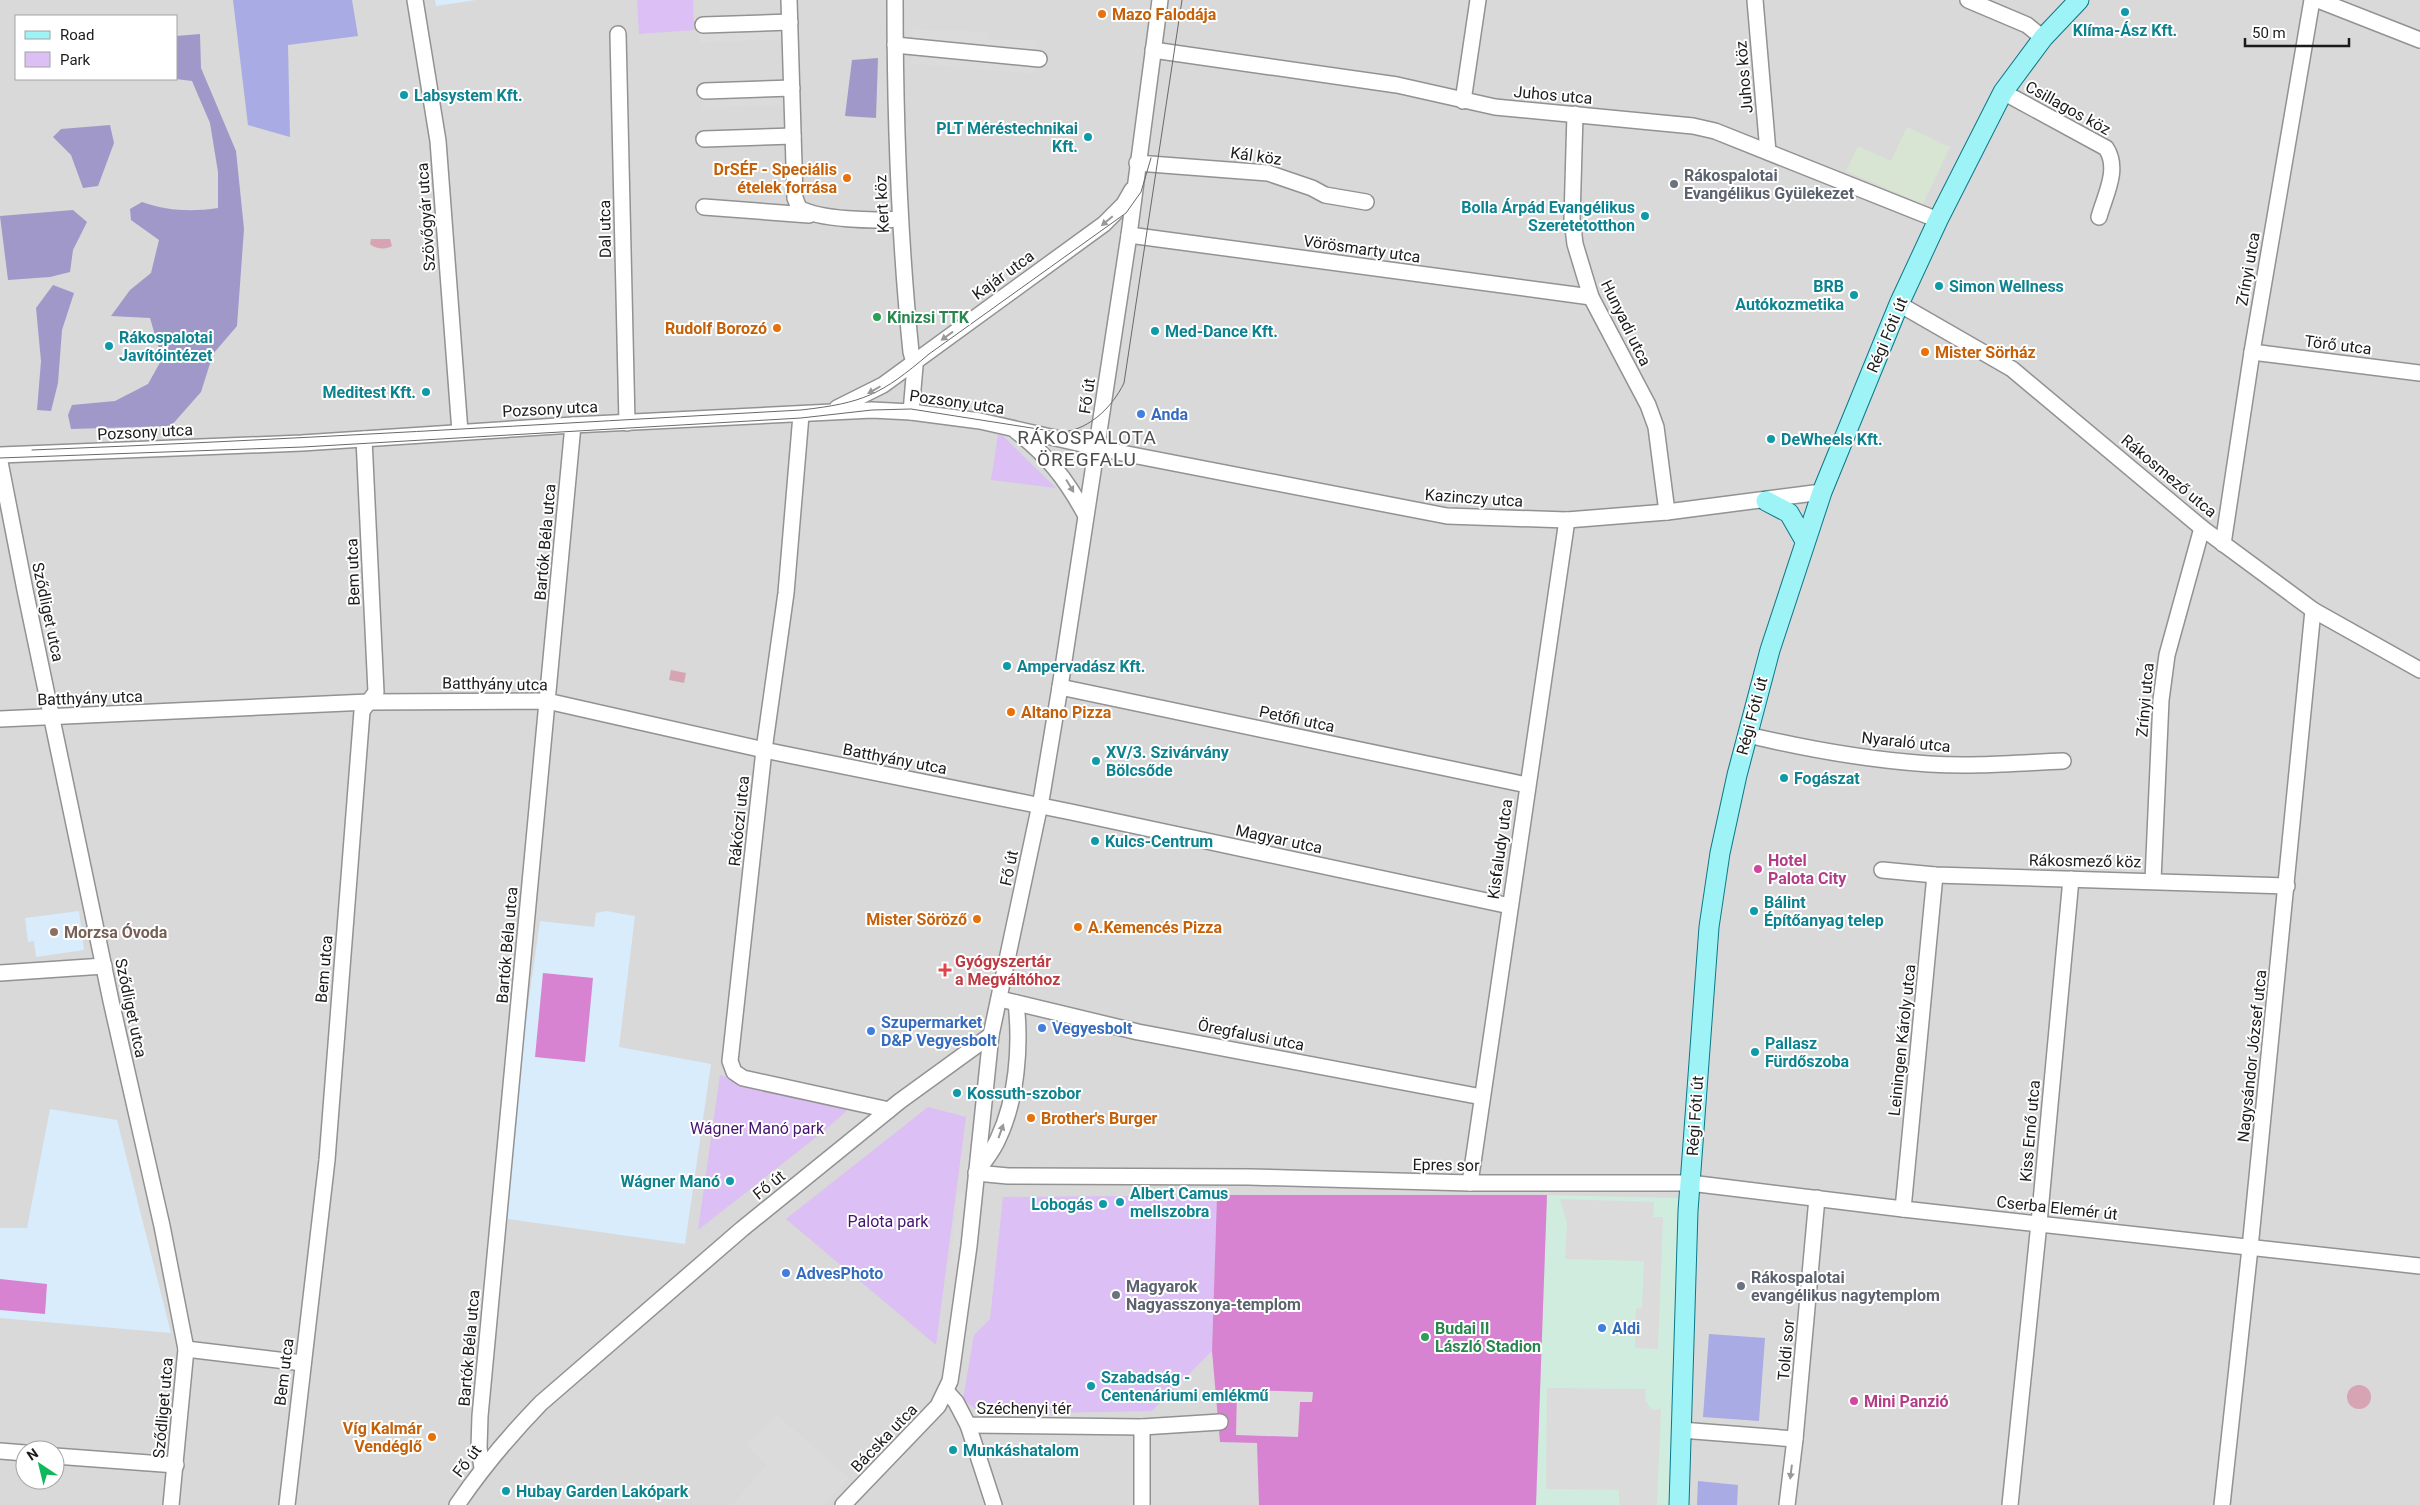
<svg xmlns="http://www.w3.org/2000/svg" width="2420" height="1505" font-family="Roboto,sans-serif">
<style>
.residential{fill:#d8d9d8;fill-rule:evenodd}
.commercial{fill:#d0ecde}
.industrial{fill:#d9e5d3}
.education{fill:#d9ecfc}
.grass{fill:#a9abe4}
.forest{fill:#a098c9}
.park{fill:#dcbff5}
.pitch{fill:#d783d1}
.parking{fill:#dbdbdb}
.water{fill:#d7a4b4}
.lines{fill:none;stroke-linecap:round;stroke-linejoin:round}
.minor-casing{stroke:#929292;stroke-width:18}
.major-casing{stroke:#0a7888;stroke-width:21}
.minor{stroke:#fff;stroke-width:15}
.major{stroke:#9df3f5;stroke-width:19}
.tram{stroke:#696969;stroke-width:1}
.oneway{fill:#989898}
.culture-dot{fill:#0f9aa8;stroke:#fff;stroke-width:2}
.food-dot{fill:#e8710a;stroke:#fff;stroke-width:2}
.worship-dot{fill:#6b7280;stroke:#fff;stroke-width:2}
.leisure-dot{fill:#2e9e5b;stroke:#fff;stroke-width:2}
.shop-dot{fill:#3f7fe0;stroke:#fff;stroke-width:2}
.hotel-dot{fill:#d1479c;stroke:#fff;stroke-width:2}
.education-dot{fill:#8d6e63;stroke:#fff;stroke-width:2}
.health-dot{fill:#e0444e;stroke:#fff;stroke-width:2}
.labels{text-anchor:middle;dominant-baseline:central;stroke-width:4;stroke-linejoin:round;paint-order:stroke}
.food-label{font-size:16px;font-weight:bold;fill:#c56008;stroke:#fff;text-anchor:start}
.culture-label{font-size:16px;font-weight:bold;fill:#0d838f;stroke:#fff;text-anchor:start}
.street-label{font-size:16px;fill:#1b1b1b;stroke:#fff}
.worship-label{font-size:16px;font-weight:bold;fill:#5b616d;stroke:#fff;text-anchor:start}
.leisure-label{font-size:16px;font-weight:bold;fill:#27864d;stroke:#fff;text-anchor:start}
.shop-label{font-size:16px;font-weight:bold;fill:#366cbe;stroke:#fff;text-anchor:start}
.hotel-label{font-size:16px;font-weight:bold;fill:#b23c85;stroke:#fff;text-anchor:start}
.education-label{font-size:16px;font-weight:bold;fill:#785e54;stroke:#fff;text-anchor:start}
.health-label{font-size:16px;font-weight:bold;fill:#be3a42;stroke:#fff;text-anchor:start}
.park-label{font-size:16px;fill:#451270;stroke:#fff}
.quarter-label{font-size:19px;letter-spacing:1px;fill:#4e4e4e;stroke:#fff}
</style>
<rect width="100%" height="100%" fill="#e1eaec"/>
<path class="residential" d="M0,0H2420V1505H0ZM16,16H176V79H16ZM25,1450H55V1480H25Z"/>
<polygon class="commercial" points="1547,1195 1678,1198 1671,1505 1536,1505"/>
<polygon class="industrial" points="1907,127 1950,147 1923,204 1846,171 1858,146 1891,161"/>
<g class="education">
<polygon points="435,0 476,0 436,6"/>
<polygon points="79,911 84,950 36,957 34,941 28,942 25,918"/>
<polygon points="606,911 635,916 619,1047 711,1064 685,1244 501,1218 511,1125 540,921 594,927 596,913"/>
<polygon points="50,1109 117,1120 171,1333 0,1318 0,1228 27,1228"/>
</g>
<g class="grass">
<polygon points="233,0 352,0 358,36 288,45 290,137 248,125"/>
<polygon points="1709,1334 1765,1338 1759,1421 1703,1417"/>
<polygon points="1698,1481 1738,1485 1737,1505 1697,1505"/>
</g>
<g class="forest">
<path d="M200,34L201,68L236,151L244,229L237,326L213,354L201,392L171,426L71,429L68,415L72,405L115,401L148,384L162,359L150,318L111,316L130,290L151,273L159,240L131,220L130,209L142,202C168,211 191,212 218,208V172L210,123L192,81L176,79V36Z"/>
<polygon points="878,58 876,118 845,116 852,60"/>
<polygon points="110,125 114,143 98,186 83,188 71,155 53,137 61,129"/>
<polygon points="73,210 87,222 73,250 70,272 50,277 8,280 0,216"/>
<polygon points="53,285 74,293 62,330 58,383 51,411 37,410 41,361 36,308"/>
</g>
<g class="park">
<polygon points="637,0 693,0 694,30 639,34"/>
<polygon points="998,435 1002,435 1056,488 991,480"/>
<polygon points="720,1075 853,1105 824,1131 698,1230"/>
<polygon points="928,1107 966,1117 936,1345 786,1219"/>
<polygon points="1217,1195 1212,1351 1152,1411 981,1414 963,1399 974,1335 990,1319 1003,1197"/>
</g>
<g class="pitch">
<polygon points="543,973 593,978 585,1062 535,1057"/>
<polygon points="1217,1195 1547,1195 1536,1505 1259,1505 1257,1443 1220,1442 1212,1351"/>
<polygon points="0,1279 47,1284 45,1314 0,1310"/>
</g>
<g class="parking">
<polygon points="781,25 782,39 700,43 699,29"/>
<polygon points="913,29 988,32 989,39 1037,40 1036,74 912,64"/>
<polygon points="783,91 784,105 702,108 702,95"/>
<polygon points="971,1140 977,1141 971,1181 965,1180"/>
<polygon points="958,1193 969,1194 961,1266 950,1265"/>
<polygon points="1560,1199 1654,1202 1653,1217 1663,1217 1658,1349 1635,1348 1636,1309 1642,1308 1644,1261 1565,1259 1567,1223"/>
<polygon points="1547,1388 1646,1389 1645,1400 1652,1410 1661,1409 1657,1505 1619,1505 1619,1490 1546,1489"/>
<polygon points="1237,1390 1313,1392 1312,1402 1300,1402 1298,1437 1236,1435"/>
<polygon points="776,1414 849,1478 824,1505 732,1505 767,1465 747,1445"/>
</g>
<g class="water">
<path d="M371,239H390L392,246C386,250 375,249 370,244Z"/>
<polygon points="671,670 686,673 684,683 669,680"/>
<circle cx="2359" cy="1397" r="12"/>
</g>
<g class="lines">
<g class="minor-casing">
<g id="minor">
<polyline points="415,0 438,141 460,432"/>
<path d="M789,0L795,198L799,208C820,220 874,221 899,219"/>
<path d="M895,0C895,118 899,235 911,352L915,366L911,412"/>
<polyline points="1755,0 1768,152"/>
<polyline points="1968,0 2027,25 2043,38"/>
<polyline points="2318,0 2420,40"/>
<polyline points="703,25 790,22"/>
<polyline points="618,34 627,423"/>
<polyline points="895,45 1039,59"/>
<polyline points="1153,50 1397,85 1495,107 1693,126 1715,131 1938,220"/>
<polyline points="705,91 792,88"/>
<path d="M2003,92L2106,148C2120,169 2105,195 2099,217"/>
<polyline points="1463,101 1478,0"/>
<polyline points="1575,114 1572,219 1575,244 1591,297 1648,405 1656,427 1667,512"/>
<polyline points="704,139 793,136"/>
<polyline points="1137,163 1268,173 1312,188 1325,195 1366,202"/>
<polyline points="704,207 809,215"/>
<polyline points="1129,235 1591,297"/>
<polyline points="1899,304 2012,369 2202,528 2313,610 2420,670"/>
<polyline points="2252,352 2420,373"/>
<polyline points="837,408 883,385 1104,224 1124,204 1132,190"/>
<polyline points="801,415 786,593 764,750 730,1061 734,1072 743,1078 889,1110"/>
<path d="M1016,431C1048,456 1066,479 1085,514"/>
<polyline points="0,455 302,443 573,425 872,410 911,412 980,421 1122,453 1447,516 1567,520 1667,512 1822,492"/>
<polyline points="0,462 25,590 111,1001 162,1226 186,1349 171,1505"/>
<polyline points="2223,544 2252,352 2312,0"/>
<polyline points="1060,687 1527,785"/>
<polyline points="0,719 368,702 547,701 764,750 1071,812 1510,906"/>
<path d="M1748,735C1807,749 1869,760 1929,764C1973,767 2018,763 2063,761"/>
<polyline points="1882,870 1935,875 2287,886"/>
<polyline points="2153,880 2161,700 2167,655 2202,528"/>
<polyline points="0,973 104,966"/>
<polyline points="1000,999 1138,1032 1482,1097"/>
<path d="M977,1172C984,1161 993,1151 998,1139C1017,1099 1021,1046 1016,1003"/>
<polyline points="976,1173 1008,1176 1249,1177 1470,1183 1690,1183 1903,1209 2420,1266"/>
<polyline points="1470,1183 1567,520"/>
<polyline points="1903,1209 1935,875"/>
<polyline points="186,1349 303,1363"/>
<polyline points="946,1391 956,1402 968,1425 1142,1427 1220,1422"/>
<polyline points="968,1425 994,1505"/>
<polyline points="1681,1430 1795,1439"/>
<polyline points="0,1451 25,1453"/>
<polyline points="55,1456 176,1465"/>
<polyline points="482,1468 479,1448 480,1416 573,425"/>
<polyline points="287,1505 327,1160 362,711 376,692 364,439"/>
<path d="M457,1505C482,1468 510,1435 541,1403L742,1229L900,1101L991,1035"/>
<polyline points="843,1505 938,1406 950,1381 952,1368 969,1246 991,1035 1042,795 1060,687 1129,235 1160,0"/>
<polyline points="1142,1505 1142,1427"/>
<polyline points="1787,1505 1795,1439 1817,1198"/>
<polyline points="2010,1505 2039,1223 2071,879"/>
<polyline points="2222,1505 2250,1248 2313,610"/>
</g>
</g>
<g class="major-casing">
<g id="major">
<polyline points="1766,501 1789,513 1805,541"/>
<polyline points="1679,1505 1688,1211 1709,927 1720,853 1737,775 1770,650 1822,492 1899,304 1938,220 2003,92 2043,38 2079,0"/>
</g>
</g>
<use href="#minor" class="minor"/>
<use href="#major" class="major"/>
<g class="tram">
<path d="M32,450C288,440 545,424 801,410C863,403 881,395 929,354L1126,213L1141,192L1151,158"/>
<path d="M0,458L303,447L801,418L872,410L911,409L1057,432C1086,433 1112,408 1124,383L1182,0"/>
</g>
</g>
<defs><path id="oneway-solid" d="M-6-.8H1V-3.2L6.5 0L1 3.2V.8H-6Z" transform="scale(1.25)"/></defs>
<g class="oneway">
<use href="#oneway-solid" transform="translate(1107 221) rotate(140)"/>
<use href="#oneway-solid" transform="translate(947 336) rotate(144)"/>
<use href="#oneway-solid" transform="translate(874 390) rotate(150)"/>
<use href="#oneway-solid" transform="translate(1070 486) rotate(59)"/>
<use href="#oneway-solid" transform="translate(1001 1131) rotate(-70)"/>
<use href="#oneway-solid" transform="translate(1791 1472) rotate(97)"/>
</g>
<g class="culture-dot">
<circle cx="2125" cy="12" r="5"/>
<circle cx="404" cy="95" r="5"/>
<circle cx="1088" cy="137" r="5"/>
<circle cx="1645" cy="216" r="5"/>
<circle cx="1939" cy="286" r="5"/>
<circle cx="1854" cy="295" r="5"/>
<circle cx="1155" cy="331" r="5"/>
<circle cx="109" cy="346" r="5"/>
<circle cx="426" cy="392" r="5"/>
<circle cx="1771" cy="439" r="5"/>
<circle cx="1007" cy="666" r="5"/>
<circle cx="1096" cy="761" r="5"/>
<circle cx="1784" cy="778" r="5"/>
<circle cx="1095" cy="841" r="5"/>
<circle cx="1754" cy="911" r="5"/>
<circle cx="1755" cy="1052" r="5"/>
<circle cx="957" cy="1093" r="5"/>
<circle cx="730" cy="1181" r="5"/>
<circle cx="1120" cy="1202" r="5"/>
<circle cx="1103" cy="1204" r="5"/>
<circle cx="1091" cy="1386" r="5"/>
<circle cx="953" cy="1450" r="5"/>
<circle cx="506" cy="1491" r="5"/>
</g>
<g class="food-dot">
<circle cx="1102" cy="14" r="5"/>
<circle cx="847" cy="178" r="5"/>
<circle cx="777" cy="328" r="5"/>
<circle cx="1925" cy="352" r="5"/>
<circle cx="1011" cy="712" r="5"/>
<circle cx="977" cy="919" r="5"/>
<circle cx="1078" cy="927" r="5"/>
<circle cx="1031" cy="1118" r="5"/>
<circle cx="432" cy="1437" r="5"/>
</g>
<g class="worship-dot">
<circle cx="1674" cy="184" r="5"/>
<circle cx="1741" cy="1286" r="5"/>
<circle cx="1116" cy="1295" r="5"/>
</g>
<g class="leisure-dot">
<circle cx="877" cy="317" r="5"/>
<circle cx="1425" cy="1337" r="5"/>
</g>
<g class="shop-dot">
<circle cx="1141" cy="414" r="5"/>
<circle cx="1042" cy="1028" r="5"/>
<circle cx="871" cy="1031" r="5"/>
<circle cx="786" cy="1273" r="5"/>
<circle cx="1602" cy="1328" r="5"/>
</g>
<g class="hotel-dot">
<circle cx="1758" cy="869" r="5"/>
<circle cx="1854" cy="1401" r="5"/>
</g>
<circle class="education-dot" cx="54" cy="932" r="5"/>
<path class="health-dot" d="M942.5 962.5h5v5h5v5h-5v5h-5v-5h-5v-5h5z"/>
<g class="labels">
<g class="food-label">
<text x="1112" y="14">Mazo Falodája</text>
<text x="837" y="169" text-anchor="end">DrSÉF - Speciális<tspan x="837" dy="18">ételek forrása</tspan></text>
<text x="767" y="328" text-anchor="end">Rudolf Borozó</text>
<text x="1935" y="352">Mister Sörház</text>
<text x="1021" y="712">Altano Pizza</text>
<text x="967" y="919" text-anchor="end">Mister Söröző</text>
<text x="1088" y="927">A.Kemencés Pizza</text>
<text x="1041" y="1118">Brother's Burger</text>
<text x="422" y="1428" text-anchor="end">Víg Kalmár<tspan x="422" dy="18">Vendéglő</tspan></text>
</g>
<g class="culture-label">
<text x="2125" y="30" text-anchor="middle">Klíma-Ász Kft.</text>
<text x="414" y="95">Labsystem Kft.</text>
<text x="1078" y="128" text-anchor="end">PLT Méréstechnikai<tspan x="1078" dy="18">Kft.</tspan></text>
<text x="1635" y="207" text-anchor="end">Bolla Árpád Evangélikus<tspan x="1635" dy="18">Szeretetotthon</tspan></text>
<text x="1844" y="286" text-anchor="end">BRB<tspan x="1844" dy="18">Autókozmetika</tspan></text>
<text x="1949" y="286">Simon Wellness</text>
<text x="1165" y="331">Med-Dance Kft.</text>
<text x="119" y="337">Rákospalotai<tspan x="119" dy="18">Javítóintézet</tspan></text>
<text x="416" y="392" text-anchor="end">Meditest Kft.</text>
<text x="1781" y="439">DeWheels Kft.</text>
<text x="1017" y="666">Ampervadász Kft.</text>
<text x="1106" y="752">XV/3. Szivárvány<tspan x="1106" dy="18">Bölcsőde</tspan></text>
<text x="1794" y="778">Fogászat</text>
<text x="1105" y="841">Kulcs-Centrum</text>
<text x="1764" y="902">Bálint<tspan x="1764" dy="18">Építőanyag telep</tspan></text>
<text x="1765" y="1043">Pallasz<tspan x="1765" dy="18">Fürdőszoba</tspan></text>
<text x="967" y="1093">Kossuth-szobor</text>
<text x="720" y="1181" text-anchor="end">Wágner Manó</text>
<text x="1130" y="1193">Albert Camus<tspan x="1130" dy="18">mellszobra</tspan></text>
<text x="1093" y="1204" text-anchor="end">Lobogás</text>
<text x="1101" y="1377">Szabadság -<tspan x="1101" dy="18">Centenáriumi emlékmű</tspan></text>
<text x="963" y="1450">Munkáshatalom</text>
<text x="516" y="1491">Hubay Garden Lakópark</text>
</g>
<g class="street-label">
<text transform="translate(1744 77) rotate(-95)">Juhos köz</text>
<text transform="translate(1553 95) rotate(5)">Juhos utca</text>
<text transform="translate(2068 108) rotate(29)">Csillagos köz</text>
<text transform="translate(1256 156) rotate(8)">Kál köz</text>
<text transform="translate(882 204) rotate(-93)">Kert köz</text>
<text transform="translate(426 217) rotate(-94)">Szövőgyár utca</text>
<text transform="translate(605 229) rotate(-91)">Dal utca</text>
<text transform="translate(1362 249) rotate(8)">Vörösmarty utca</text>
<text transform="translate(2248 269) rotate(-80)">Zrínyi utca</text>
<text transform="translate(1003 275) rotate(-36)">Kajár utca</text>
<text transform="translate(1626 323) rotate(64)">Hunyadi utca</text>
<text transform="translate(1887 335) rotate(-67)">Régi Fóti út</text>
<text transform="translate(2338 345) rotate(7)">Törő utca</text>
<text transform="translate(1087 396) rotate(-82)">Fő út</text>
<text transform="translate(957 402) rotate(8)">Pozsony utca</text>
<text transform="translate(550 409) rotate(-3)">Pozsony utca</text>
<text transform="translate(145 432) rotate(-3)">Pozsony utca</text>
<text transform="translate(2169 476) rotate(40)">Rákosmező utca</text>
<text transform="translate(1474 498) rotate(4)">Kazinczy utca</text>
<text transform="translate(545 542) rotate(-85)">Bartók Béla utca</text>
<text transform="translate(353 572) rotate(-92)">Bem utca</text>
<text transform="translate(48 612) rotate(78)">Sződliget utca</text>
<text transform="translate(495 684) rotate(1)">Batthyány utca</text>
<text transform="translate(90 698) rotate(-2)">Batthyány utca</text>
<text transform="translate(2145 700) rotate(-85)">Zrínyi utca</text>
<text transform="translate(1752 716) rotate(-75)">Régi Fóti út</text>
<text transform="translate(1297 719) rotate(12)">Petőfi utca</text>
<text transform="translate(1906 742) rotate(6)">Nyaraló utca</text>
<text transform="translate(895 759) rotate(11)">Batthyány utca</text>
<text transform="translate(739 821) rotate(-84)">Rákóczi utca</text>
<text transform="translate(1279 839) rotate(12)">Magyar utca</text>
<text transform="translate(1500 849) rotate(-82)">Kisfaludy utca</text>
<text transform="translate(2085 861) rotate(1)">Rákosmező köz</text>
<text transform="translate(1009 868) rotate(-78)">Fő út</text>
<text transform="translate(507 945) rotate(-85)">Bartók Béla utca</text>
<text transform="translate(324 969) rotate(-85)">Bem utca</text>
<text transform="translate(131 1008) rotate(78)">Sződliget utca</text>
<text transform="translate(1251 1035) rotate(11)">Öregfalusi utca</text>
<text transform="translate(1902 1040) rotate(-84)">Leiningen Károly utca</text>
<text transform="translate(2252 1056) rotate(-84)">Nagysándor József utca</text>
<text transform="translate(1695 1116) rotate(-86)">Régi Fóti út</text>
<text transform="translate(2030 1131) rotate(-85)">Kiss Ernő utca</text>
<text transform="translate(1446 1165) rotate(1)">Epres sor</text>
<text transform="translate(769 1185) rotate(-39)">Fő út</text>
<text transform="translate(2057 1208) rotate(6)">Cserba Elemér út</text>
<text transform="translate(469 1348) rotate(-85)">Bartók Béla utca</text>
<text transform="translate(1786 1350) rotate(-85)">Toldi sor</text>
<text transform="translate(284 1372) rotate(-83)">Bem utca</text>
<text transform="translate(163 1408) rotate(-85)">Sződliget utca</text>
<text x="1024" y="1408">Széchenyi tér</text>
<text transform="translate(884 1438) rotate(-46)">Bácska utca</text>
<text transform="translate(467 1461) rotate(-53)">Fő út</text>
</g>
<g class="worship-label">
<text x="1684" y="175">Rákospalotai<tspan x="1684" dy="18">Evangélikus Gyülekezet</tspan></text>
<text x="1751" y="1277">Rákospalotai<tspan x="1751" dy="18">evangélikus nagytemplom</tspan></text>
<text x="1126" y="1286">Magyarok<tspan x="1126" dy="18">Nagyasszonya-templom</tspan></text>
</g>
<g class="leisure-label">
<text x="887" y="317">Kinizsi TTK</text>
<text x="1435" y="1328">Budai II<tspan x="1435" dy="18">László Stadion</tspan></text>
</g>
<g class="shop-label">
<text x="1151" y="414">Anda</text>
<text x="881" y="1022">Szupermarket<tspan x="881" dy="18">D&amp;P Vegyesbolt</tspan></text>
<text x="1052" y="1028">Vegyesbolt</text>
<text x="796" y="1273">AdvesPhoto</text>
<text x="1612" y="1328">Aldi</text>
</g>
<g class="hotel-label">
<text x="1768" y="860">Hotel<tspan x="1768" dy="18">Palota City</tspan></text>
<text x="1864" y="1401">Mini Panzió</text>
</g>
<g class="education-label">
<text x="64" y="932">Morzsa Óvoda</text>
</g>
<g class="health-label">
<text x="955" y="961">Gyógyszertár<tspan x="955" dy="18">a Megváltóhoz</tspan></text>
</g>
<g class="park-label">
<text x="757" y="1128">Wágner Manó park</text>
<text x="888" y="1221">Palota park</text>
</g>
<g class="quarter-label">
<text x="1087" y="437">RÁKOSPALOTA<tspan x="1087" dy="22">ÖREGFALU</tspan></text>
</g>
</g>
<rect x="15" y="15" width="162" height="65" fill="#ffffff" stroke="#a4a4a4"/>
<rect x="25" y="31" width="25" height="8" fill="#9df3f5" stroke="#a4a4a4"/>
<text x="60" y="40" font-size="15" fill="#1b1b1b">Road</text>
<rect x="25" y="52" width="25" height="15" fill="#dcbff5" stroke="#a4a4a4"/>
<text x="60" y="65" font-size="15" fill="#1b1b1b">Park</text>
<g transform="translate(40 1465) rotate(325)"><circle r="24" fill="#ffffff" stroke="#a4a4a4"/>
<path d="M0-4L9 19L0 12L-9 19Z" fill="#0db95b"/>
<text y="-8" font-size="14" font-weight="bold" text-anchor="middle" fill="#1b1b1b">N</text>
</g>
<path d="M2245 38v8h104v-8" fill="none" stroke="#1b1b1b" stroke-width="2.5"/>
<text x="2252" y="38" font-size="15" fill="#1b1b1b" stroke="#ffffff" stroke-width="4" paint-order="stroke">50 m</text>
</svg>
